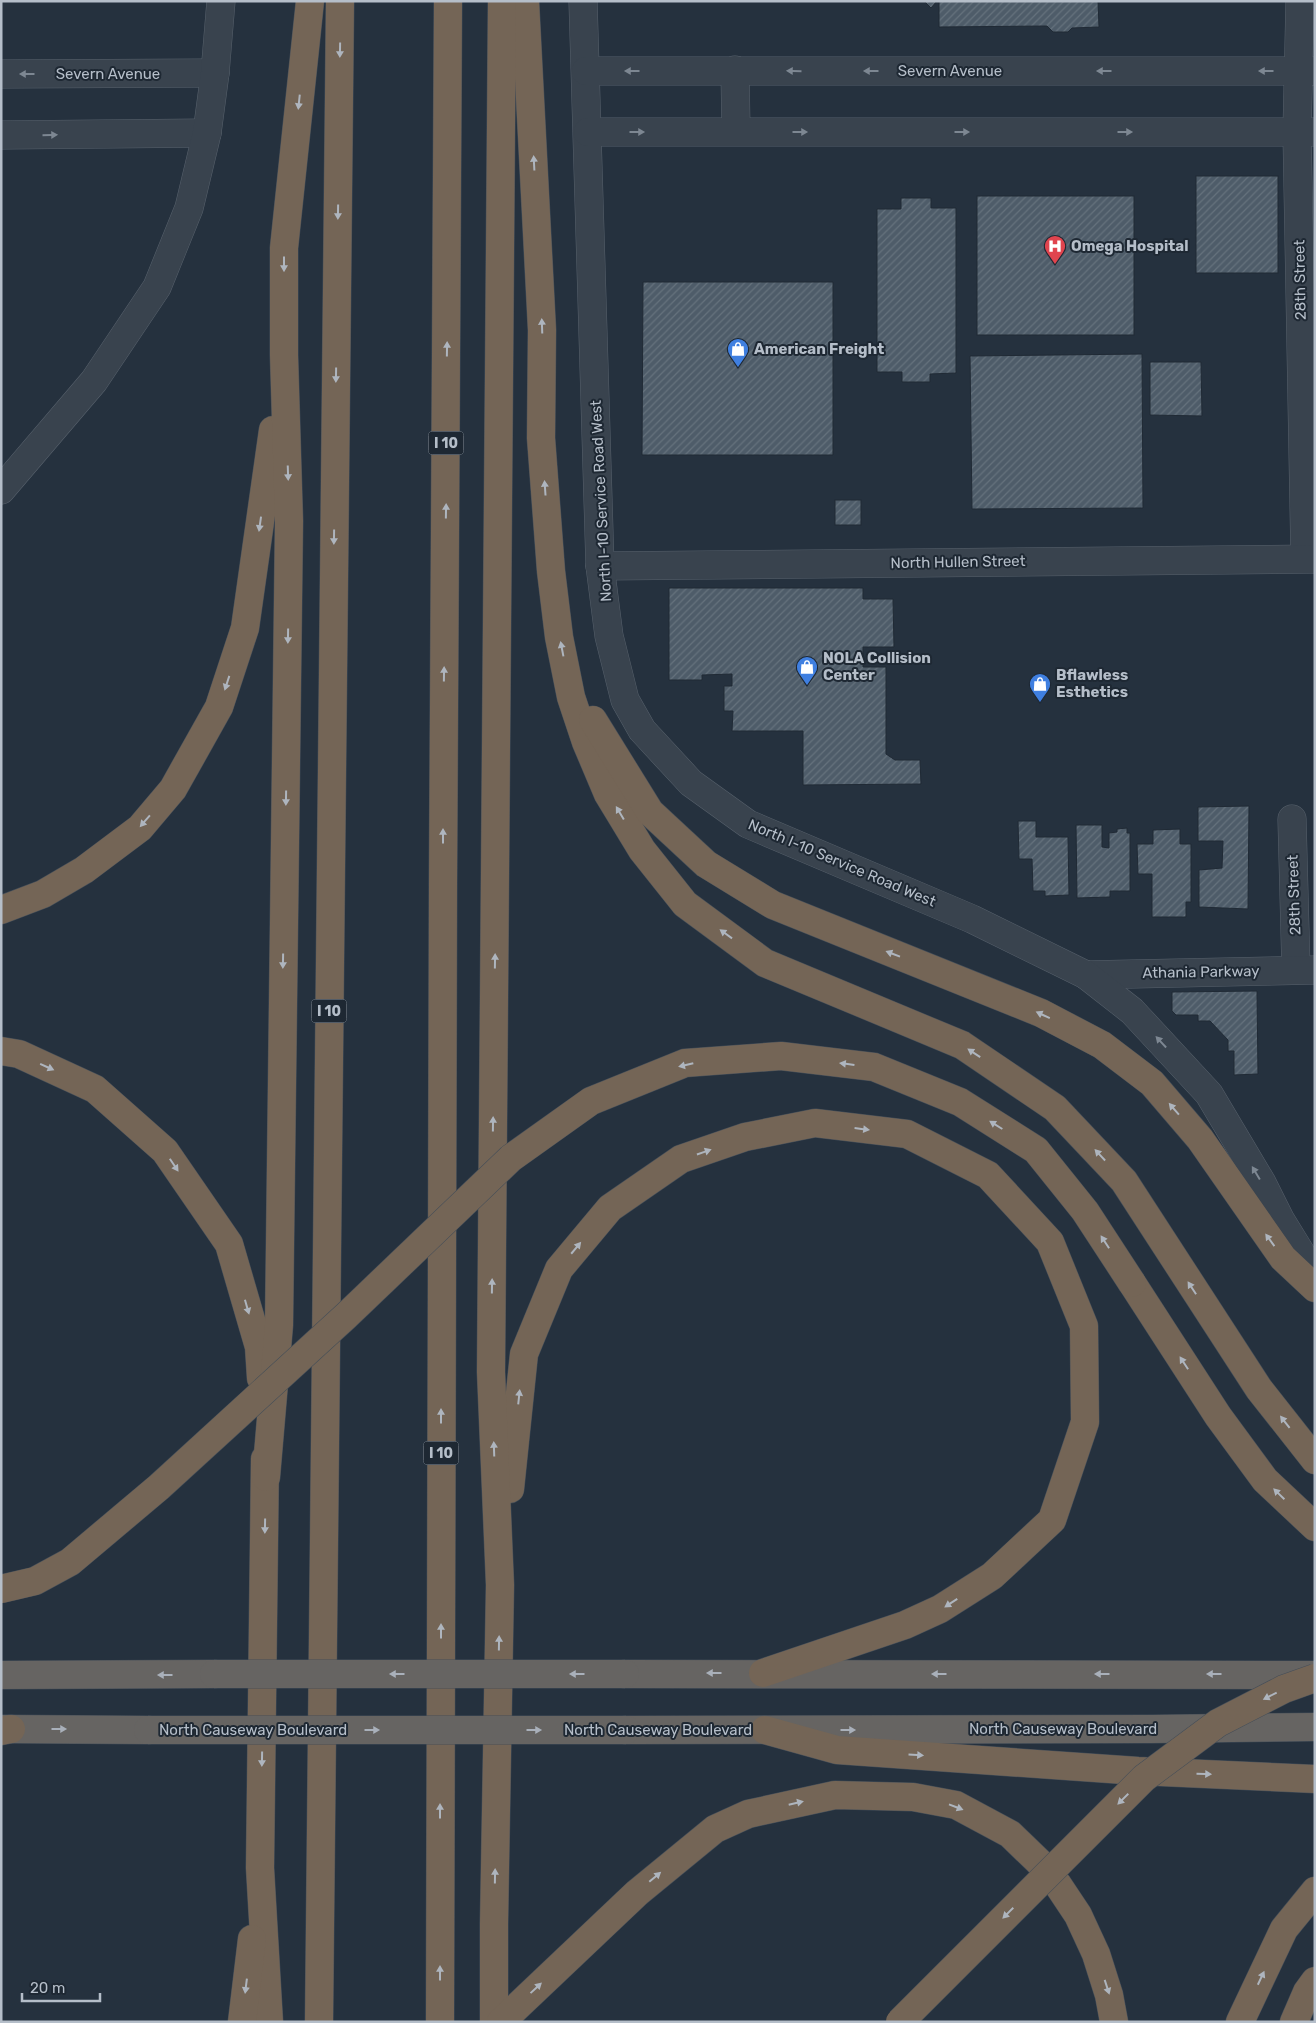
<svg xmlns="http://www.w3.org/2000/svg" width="1316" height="2023" font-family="Rubik,sans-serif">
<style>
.building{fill:url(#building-hatch);stroke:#202a35}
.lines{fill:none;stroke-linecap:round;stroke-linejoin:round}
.minor-casing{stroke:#57616c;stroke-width:29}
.tertiary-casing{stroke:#57616c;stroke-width:29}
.trunk-casing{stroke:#444e59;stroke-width:29}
.motorway-casing{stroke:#444e59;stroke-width:29}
.minor{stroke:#39434e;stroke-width:28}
.tertiary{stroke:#39434e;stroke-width:28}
.trunk{stroke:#666462;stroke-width:28}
.motorway{stroke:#746556;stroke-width:28}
.trunk-bridge-casing{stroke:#444e59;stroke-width:29;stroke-linecap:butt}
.motorway-bridge-casing{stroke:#444e59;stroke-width:29;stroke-linecap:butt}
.trunk-bridge{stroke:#666462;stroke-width:28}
.motorway-bridge{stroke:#746556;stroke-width:28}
.oneway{fill:#aeb5be}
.oneway2{fill:#7d8792}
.oneway3{fill:#a9b0ba}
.labels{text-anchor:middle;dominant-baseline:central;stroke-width:4;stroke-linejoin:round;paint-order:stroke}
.shield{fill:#1e2833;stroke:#88919c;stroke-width:1}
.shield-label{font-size:14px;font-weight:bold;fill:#b5bec9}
.street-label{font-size:15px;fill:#b5bec9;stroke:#1e2833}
.poi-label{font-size:15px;font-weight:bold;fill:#b5bec9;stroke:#1e2833;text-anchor:start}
</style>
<defs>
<pattern id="building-hatch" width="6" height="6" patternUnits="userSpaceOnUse" patternTransform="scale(1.25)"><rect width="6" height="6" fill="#4e5c69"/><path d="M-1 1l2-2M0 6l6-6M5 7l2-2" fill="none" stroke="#65727d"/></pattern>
</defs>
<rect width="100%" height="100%" fill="#25313e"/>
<g class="building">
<polygon points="924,1 937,1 931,8"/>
<polygon points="939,1 1098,1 1099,27 1072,28 1068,32 1053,32 1047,26 939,27"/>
<rect x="1196" y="176" width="82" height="97"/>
<rect x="977" y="196" width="157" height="139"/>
<polygon points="901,198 931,198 931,208 956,208 956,373 930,374 930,382 902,382 902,372 877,372 877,209 901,209"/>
<polygon points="643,282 833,282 833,455 642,455"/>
<polygon points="1142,354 1143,508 972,509 970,356"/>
<polygon points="1150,362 1201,362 1202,416 1150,415"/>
<rect x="835" y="500" width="26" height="25"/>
<polygon points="669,588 863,588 863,599 893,599 894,647 863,647 863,667 886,667 886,754 895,760 920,760 921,784 803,785 803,731 732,731 733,711 724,711 724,686 732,686 732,674 702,675 702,680 669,680"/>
<polygon points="1249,806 1248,909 1199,907 1199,870 1222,868 1223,841 1198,841 1198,807"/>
<polygon points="1018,821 1036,821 1036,837 1068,837 1069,895 1045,896 1045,891 1033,891 1032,859 1019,859"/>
<polygon points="1076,825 1102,825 1102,847 1109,848 1109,833 1117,832 1117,829 1127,828 1127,833 1130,833 1130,891 1110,891 1110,897 1077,898"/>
<polygon points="1180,829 1180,844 1191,844 1191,902 1186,902 1186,917 1152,917 1152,874 1138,874 1137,844 1153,844 1153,830"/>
<polygon points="1257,991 1258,1074 1234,1075 1234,1051 1228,1051 1228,1040 1210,1021 1198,1021 1198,1015 1176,1015 1172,1011 1172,992"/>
</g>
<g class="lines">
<g class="minor-casing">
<g id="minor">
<polyline points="1300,1 1297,132 1305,558"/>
<polyline points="600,566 1315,559"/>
<polyline points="1292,819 1296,970"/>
<polyline points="1086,975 1315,970"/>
</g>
</g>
<g class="tertiary-casing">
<g id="tertiary">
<polyline points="583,1 600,566 609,636 625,700 642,730 691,783 748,824 972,919 1086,975 1132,1011 1209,1094 1262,1183 1280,1219 1315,1276"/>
<polyline points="735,70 736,131"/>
<polyline points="586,71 1315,71"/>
<polyline points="1,74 215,73"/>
<polyline points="588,132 1315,132"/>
<polyline points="1,135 207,133"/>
<polyline points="1,490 94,381 157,287 189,208 207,133 215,73 221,1"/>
</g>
</g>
<g class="trunk-casing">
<g id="trunk">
<polyline points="625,1674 1315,1675"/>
<polyline points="1,1675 214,1674"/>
<polyline points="1,1729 148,1730"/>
<polyline points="626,1730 1152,1729 1315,1727"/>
</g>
</g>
<g class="motorway-casing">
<g id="motorway">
<polyline points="525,1 542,330 541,438 551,571 559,637 571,697 586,742 608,794 642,850 685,904 765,963 962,1045 1055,1108 1124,1181 1259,1389 1315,1460"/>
<polyline points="593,720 650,812 706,864 773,905 1041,1013 1102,1045 1152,1083 1200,1139 1283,1258 1315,1288"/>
<polyline points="1,910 43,894 84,870 140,828 173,789 219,707 245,628 273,430"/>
<polyline points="1,1051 19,1054 95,1089 165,1151 229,1244 259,1347 261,1378"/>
<polyline points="1132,1283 1218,1416 1265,1480 1315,1527"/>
<polyline points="265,1459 260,1868 269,2022"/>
<polyline points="266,1477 279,1325 289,521 284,355 284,248 310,1"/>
<polyline points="510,1489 524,1354 559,1269 610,1208 681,1159 745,1137 815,1123 907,1134 988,1175 1050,1242 1084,1326 1085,1422 1052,1520 992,1576 940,1609 905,1625 763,1673"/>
<polyline points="765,1730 837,1750 1138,1771 1315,1779"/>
<polyline points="1,1731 11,1729"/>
<polyline points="242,2022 252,1939"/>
<polyline points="319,2022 340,1"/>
<polyline points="440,2022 443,885 448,1"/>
<polyline points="494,2022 494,1924 500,1585 491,1372 502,1"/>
<polyline points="501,2022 637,1893 715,1829 748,1814 835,1795 913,1797 956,1805 1010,1834 1039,1862 1058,1885 1078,1915 1096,1954 1109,1995 1114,2022"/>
<polyline points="1240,2022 1284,1929 1315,1891"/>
<polyline points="1294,2022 1307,1992 1315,1981"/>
</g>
</g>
<use href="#minor" class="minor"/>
<use href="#tertiary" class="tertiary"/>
<use href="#trunk" class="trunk"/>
<use href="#motorway" class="motorway"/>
<g class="trunk-bridge-casing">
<g id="trunk-bridge">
<polyline points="214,1674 625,1674"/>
<polyline points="148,1730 626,1730"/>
</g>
</g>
<g class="motorway-bridge-casing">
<g id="motorway-bridge">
<polyline points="1,1589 35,1581 70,1562 159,1487 346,1316 511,1158 591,1101 685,1063 781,1056 874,1067 960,1102 1036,1150 1085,1211 1132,1283"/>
<polyline points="900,2022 1144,1778 1218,1723 1284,1689 1315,1678"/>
</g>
</g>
<use href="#trunk-bridge" class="trunk-bridge"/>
<use href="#motorway-bridge" class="motorway-bridge"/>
</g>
<defs><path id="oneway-solid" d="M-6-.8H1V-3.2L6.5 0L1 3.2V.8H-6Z" transform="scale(1.25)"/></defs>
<g class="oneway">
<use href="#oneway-solid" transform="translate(340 50) rotate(91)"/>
<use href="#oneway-solid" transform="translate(299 102) rotate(96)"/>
<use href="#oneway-solid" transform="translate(534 163) rotate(-93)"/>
<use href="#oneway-solid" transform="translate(338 212) rotate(91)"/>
<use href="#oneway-solid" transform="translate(284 264) rotate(90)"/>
<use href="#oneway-solid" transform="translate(542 326) rotate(-92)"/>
<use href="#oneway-solid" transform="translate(447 349) rotate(-89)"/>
<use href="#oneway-solid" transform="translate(336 375) rotate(91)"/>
<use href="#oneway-solid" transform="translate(288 473) rotate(88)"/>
<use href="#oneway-solid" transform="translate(545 488) rotate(-94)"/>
<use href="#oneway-solid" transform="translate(446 511) rotate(-89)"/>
<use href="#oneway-solid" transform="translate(260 524) rotate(98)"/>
<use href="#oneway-solid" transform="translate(334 537) rotate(91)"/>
<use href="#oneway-solid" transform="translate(288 636) rotate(91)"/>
<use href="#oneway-solid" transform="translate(562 649) rotate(-101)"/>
<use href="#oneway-solid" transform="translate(444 674) rotate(-89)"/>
<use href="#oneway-solid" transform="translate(227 683) rotate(108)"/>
<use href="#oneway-solid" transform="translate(286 798) rotate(91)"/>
<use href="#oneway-solid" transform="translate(620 813) rotate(-121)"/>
<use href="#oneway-solid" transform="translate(145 821) rotate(131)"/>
<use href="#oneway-solid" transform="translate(443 836) rotate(-90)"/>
<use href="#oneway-solid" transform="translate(726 934) rotate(-144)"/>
<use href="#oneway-solid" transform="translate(893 954) rotate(-159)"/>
<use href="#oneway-solid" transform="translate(283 961) rotate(91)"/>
<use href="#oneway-solid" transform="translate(495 961) rotate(-89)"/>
<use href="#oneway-solid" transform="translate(1043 1015) rotate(-155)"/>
<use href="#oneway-solid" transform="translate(974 1053) rotate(-146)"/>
<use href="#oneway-solid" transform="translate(847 1064) rotate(-173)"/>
<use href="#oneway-solid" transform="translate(686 1065) rotate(167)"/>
<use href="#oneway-solid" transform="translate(47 1067) rotate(24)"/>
<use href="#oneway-solid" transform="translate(1174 1109) rotate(-131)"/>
<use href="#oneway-solid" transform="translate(493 1124) rotate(-89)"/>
<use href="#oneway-solid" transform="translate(996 1125) rotate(-148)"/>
<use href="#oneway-solid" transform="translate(862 1129) rotate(7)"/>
<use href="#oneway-solid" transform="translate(704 1152) rotate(-19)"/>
<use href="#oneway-solid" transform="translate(1100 1155) rotate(-133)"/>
<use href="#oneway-solid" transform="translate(174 1165) rotate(56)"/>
<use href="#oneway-solid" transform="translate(1270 1240) rotate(-126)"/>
<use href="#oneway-solid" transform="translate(1105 1242) rotate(-123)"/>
<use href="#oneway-solid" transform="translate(576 1248) rotate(-50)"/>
<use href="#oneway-solid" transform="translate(492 1286) rotate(-89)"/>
<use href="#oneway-solid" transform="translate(1192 1288) rotate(-123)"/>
<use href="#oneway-solid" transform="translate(247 1307) rotate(74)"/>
<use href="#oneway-solid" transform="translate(1184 1363) rotate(-123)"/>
<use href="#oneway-solid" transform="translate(519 1397) rotate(-84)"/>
<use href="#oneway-solid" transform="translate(441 1416) rotate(-90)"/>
<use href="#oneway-solid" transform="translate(1285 1422) rotate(-128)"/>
<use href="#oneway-solid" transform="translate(494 1449) rotate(-92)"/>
<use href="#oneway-solid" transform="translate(1279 1494) rotate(-136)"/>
<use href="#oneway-solid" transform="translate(265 1526) rotate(91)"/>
<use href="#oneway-solid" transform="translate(951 1603) rotate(147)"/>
<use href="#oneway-solid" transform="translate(441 1631) rotate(-90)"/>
<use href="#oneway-solid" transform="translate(499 1643) rotate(-89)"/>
<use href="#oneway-solid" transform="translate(1270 1696) rotate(153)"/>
<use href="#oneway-solid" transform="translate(916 1755) rotate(4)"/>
<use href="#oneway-solid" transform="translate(262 1759) rotate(91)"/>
<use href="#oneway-solid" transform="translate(1204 1774) rotate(2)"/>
<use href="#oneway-solid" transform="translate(1123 1799) rotate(135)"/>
<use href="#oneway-solid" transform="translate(796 1803) rotate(-13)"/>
<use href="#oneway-solid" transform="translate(956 1807) rotate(21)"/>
<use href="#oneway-solid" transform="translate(440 1811) rotate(-90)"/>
<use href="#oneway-solid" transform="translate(495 1876) rotate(-89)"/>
<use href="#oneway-solid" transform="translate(655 1877) rotate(-40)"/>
<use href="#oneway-solid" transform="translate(1008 1913) rotate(135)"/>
<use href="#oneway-solid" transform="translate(440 1973) rotate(-90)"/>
<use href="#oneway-solid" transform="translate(1261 1978) rotate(-65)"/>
<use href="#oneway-solid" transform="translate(246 1986) rotate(97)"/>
<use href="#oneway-solid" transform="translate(1107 1987) rotate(72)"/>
<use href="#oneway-solid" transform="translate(536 1988) rotate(-43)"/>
</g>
<g class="oneway2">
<use href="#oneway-solid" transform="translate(632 71) rotate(180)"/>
<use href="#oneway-solid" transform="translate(794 71) rotate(-179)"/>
<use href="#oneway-solid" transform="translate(871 71) rotate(180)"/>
<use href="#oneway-solid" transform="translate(1104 71) rotate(180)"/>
<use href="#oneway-solid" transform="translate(1266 71) rotate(180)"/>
<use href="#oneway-solid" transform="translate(27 74) rotate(180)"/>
<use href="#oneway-solid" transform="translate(637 132)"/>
<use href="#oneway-solid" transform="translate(800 132)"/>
<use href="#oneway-solid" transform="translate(962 132)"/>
<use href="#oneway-solid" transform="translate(1125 132)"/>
<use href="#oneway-solid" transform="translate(50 135) rotate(-1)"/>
<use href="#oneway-solid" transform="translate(1161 1042) rotate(-133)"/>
<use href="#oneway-solid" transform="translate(1256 1173) rotate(-121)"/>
</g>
<g class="oneway3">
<use href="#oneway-solid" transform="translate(714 1673) rotate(180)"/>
<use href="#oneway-solid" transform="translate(397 1674) rotate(180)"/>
<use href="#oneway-solid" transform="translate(577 1674) rotate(180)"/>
<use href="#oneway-solid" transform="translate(939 1674) rotate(-180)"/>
<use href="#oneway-solid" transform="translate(1102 1674) rotate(-180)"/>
<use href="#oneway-solid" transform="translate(1214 1674) rotate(-180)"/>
<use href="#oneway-solid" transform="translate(165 1675) rotate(180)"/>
<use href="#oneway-solid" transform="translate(59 1729)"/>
<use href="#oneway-solid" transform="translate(372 1730)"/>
<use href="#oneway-solid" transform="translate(534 1730)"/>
<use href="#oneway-solid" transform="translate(848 1730)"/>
</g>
<defs>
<g id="hospital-pin" transform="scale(1.125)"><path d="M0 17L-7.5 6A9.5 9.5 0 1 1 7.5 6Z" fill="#e0444e" stroke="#1e2833"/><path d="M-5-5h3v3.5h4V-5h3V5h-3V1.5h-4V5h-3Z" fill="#fff"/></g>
<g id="shop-pin" transform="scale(1.125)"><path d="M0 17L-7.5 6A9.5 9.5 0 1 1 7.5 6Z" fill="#3f7fe0" stroke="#1e2833"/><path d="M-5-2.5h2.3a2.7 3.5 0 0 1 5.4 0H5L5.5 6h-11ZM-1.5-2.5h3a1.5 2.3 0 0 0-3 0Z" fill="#fff"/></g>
</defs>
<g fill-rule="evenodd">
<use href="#hospital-pin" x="1055" y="246"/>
<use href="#shop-pin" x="738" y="349"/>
<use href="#shop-pin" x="807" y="667"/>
<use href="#shop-pin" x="1040" y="684"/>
</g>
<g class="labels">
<g class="shield">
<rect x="428.5" y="431.5" width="35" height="23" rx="4"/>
<rect x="311.5" y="999.5" width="35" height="23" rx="4"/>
<rect x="423.5" y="1441.5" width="35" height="23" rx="4"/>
</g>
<g class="shield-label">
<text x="446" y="443">I 10</text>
<text x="329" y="1011">I 10</text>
<text x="441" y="1453">I 10</text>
</g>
<g class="street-label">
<text x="950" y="71">Severn Avenue</text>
<text x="108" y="74">Severn Avenue</text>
<text transform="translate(1300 280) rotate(-91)">28th Street</text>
<text transform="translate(601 501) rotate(-93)">North I-10 Service Road West</text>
<text transform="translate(958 562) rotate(-1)">North Hullen Street</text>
<text transform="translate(842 863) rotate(23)">North I-10 Service Road West</text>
<text transform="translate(1294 895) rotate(-92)">28th Street</text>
<text transform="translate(1201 972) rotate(-1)">Athania Parkway</text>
<text x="1063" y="1729">North Causeway Boulevard</text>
<text x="253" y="1730">North Causeway Boulevard</text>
<text x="658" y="1730">North Causeway Boulevard</text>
</g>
<g class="poi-label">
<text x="1071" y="246">Omega Hospital</text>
<text x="754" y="349">American Freight</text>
<text x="823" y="658">NOLA Collision<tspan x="823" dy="17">Center</tspan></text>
<text x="1056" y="675">Bflawless<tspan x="1056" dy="17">Esthetics</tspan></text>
</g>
</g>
<rect width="1316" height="2023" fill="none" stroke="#b5bec9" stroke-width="5"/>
<path d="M22 1993v8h78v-8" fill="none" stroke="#b5bec9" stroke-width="2.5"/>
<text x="30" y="1993" font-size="15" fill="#b5bec9" stroke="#1e2833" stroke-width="4" paint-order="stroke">20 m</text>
</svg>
